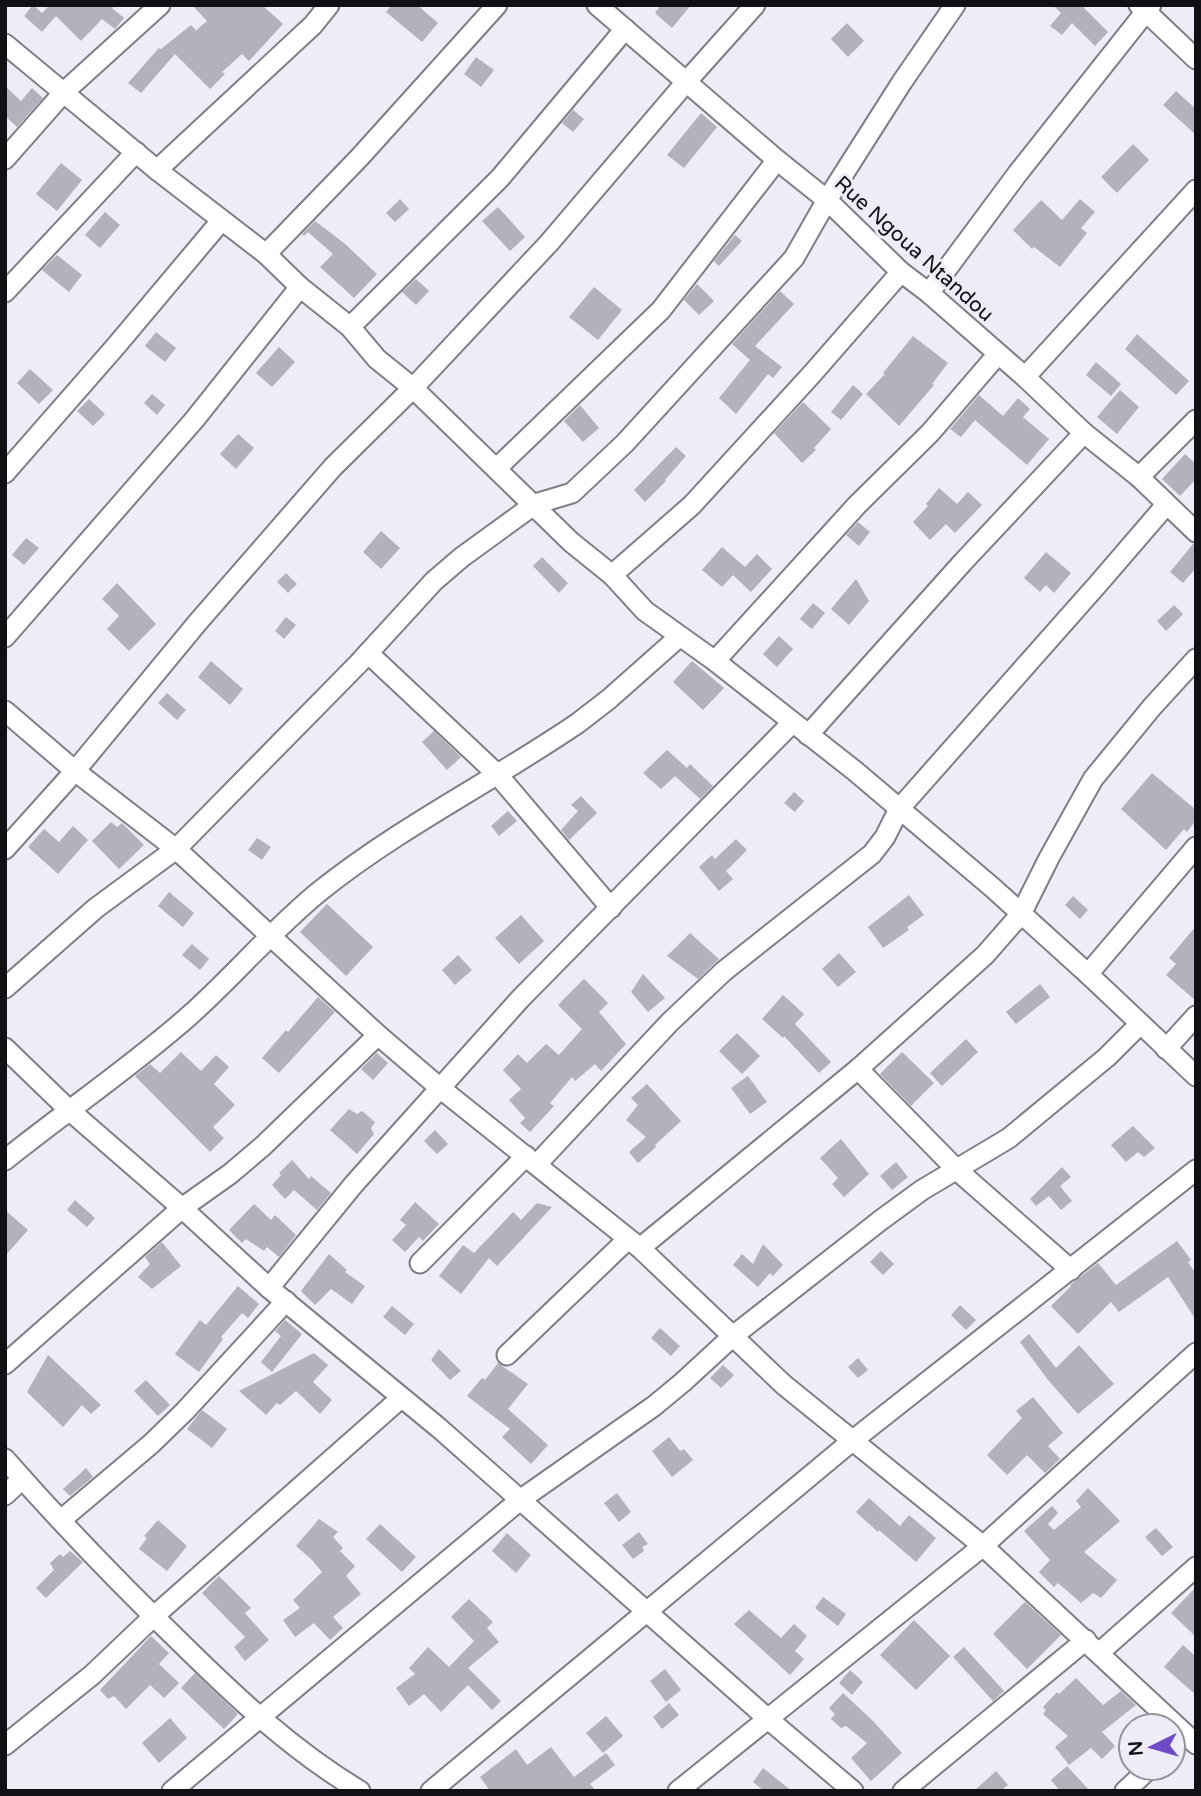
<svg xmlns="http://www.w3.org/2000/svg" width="1201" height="1796" font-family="'Varela Round',sans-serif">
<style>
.building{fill:#b3b2bc}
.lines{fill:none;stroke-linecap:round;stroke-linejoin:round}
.minor-casing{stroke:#7f7e87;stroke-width:23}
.minor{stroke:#fff;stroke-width:19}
.labels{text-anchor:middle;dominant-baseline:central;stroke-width:6;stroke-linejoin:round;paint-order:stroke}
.street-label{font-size:21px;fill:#111014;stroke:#edecf7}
</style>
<rect width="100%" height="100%" fill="#edecf7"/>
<g class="building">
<polygon points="33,5 42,13 48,7 46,5 115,5 112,8 124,18 115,29 102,19 81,41 56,16 42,32 24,16"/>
<polygon points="192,5 262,5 283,24 249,61 242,54 222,72 225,74 210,89 175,54 141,93 128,83 159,48 161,49 191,25 196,30 193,33 207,21"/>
<polygon points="392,5 417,5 438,23 422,42 386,12"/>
<polygon points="661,5 691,5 672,28 655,13"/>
<polygon points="1053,5 1081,5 1108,32 1095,46 1072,23 1062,35 1050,26 1061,13"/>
<polygon points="847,23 864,41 848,57 831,39"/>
<polygon points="476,57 494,70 481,87 464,74"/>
<polygon points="5,86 21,101 32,88 43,98 17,127 5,116"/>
<polygon points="1176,91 1196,109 1196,135 1163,105"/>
<polygon points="573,110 584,119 573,132 562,123"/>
<polygon points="701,113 717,127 684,168 667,155"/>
<polygon points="1133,144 1149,160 1117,193 1101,177"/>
<polygon points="61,163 82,180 57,211 36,194"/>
<polygon points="400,199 409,209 395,222 386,213"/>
<polygon points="1080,199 1095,212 1081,228 1087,233 1060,267 1034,247 1032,249 1013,230 1041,200 1062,220"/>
<polygon points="498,207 525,237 510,251 482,221"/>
<polygon points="105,212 120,225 100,248 85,235"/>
<polygon points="315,221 344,243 377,274 354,298 320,267 333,254 308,232 304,236 302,234"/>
<polygon points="735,235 742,241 719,266 714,261"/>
<polygon points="57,255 82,275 69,292 42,270"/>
<polygon points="416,279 429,291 416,305 402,292"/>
<polygon points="697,284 714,301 699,315 684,300"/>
<polygon points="594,287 622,310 598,340 569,317"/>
<polygon points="780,291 794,304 755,346 782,367 773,378 768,374 736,414 719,398 750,360 732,344"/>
<polygon points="156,332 176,348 165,362 145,346"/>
<polygon points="1137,334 1189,381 1176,395 1125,349"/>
<polygon points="913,336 948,363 932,384 934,385 899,426 866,394 885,374 883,373"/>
<polygon points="279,347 295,362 272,387 256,373"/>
<polygon points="1096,362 1121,384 1111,396 1086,375"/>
<polygon points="30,369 53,390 39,404 17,383"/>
<polygon points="853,385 863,394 841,420 831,412"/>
<polygon points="1120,390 1139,407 1117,434 1097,417"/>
<polygon points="152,394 165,405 157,415 144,403"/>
<polygon points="979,395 1003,416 1018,398 1030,409 1023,417 1049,439 1027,465 975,420 961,437 950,429"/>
<polygon points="89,399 105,414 93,426 77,411"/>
<polygon points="803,402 831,429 814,448 816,450 802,463 774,433"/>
<polygon points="580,405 599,428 583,442 564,421"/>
<polygon points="238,434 254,448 236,469 220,454"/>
<polygon points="676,447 686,456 665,480 666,481 645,502 634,490"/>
<polygon points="1185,454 1196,464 1196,479 1180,496 1162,479"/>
<polygon points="939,488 957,504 968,492 982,505 955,533 946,524 930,540 913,522 928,506 926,504"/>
<polygon points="858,522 870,532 859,546 846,535"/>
<polygon points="381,531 400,548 381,569 363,552"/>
<polygon points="26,538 39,548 24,565 12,555"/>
<polygon points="1193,544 1196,544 1196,568 1183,583 1170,572"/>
<polygon points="722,547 745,567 757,554 772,569 751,592 733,575 722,587 702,570"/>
<polygon points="1046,552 1071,573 1054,593 1046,585 1040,592 1024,578"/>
<polygon points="542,557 568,583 559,593 533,566"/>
<polygon points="286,573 297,584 288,593 277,582"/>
<polygon points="856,579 869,601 849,625 831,609"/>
<polygon points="117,583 156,624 129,651 107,629 119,616 102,599"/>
<polygon points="813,603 825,613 812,629 800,619"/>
<polygon points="1174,605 1183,614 1166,631 1157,621"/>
<polygon points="286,617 296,625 284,639 275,631"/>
<polygon points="779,636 793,649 777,667 763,654"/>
<polygon points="211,661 243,689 230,705 198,677"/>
<polygon points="692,661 724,688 703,710 673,682"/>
<polygon points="167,693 186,710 177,720 158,703"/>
<polygon points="434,731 461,757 447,770 422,742"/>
<polygon points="667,750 687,768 690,764 713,786 700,799 675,776 661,789 643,773"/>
<polygon points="1152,773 1196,810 1196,820 1187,832 1184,829 1166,850 1121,809"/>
<polygon points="794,792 804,801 795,812 784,803"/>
<polygon points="581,796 597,813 569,840 561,830 578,811 571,805"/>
<polygon points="508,811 517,821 499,836 491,826"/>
<polygon points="111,822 117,827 122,823 144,845 119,869 92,841"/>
<polygon points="73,826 88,840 58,874 28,847 44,829 59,842"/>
<polygon points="257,838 271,847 262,860 248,850"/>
<polygon points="736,839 747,850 726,871 733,879 719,891 699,867 712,855 715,859"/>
<polygon points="169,892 194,913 183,927 158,906"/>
<polygon points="909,895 924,915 907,927 909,930 883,948 868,927"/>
<polygon points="1073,896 1088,910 1080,919 1065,905"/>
<polygon points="327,904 373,947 346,976 300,932"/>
<polygon points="521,915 544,941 519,964 495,938"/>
<polygon points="1196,926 1196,1001 1166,975 1176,964 1169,958"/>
<polygon points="690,933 719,959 698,979 667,956"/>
<polygon points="192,944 209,959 200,970 182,955"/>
<polygon points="839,953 856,972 838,987 822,969"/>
<polygon points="458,955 472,970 455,985 442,970"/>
<polygon points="643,974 665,998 648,1012 631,992"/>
<polygon points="584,979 608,1003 599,1012 626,1044 601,1071 595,1064 575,1081 572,1077 550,1103 554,1106 530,1132 520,1123 525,1118 509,1100 521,1089 503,1070 518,1054 527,1063 546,1044 559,1055 582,1029 558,1005"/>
<polygon points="1040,984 1050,997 1016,1024 1006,1012"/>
<polygon points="783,995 804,1014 795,1024 831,1062 819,1073 784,1036 783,1038 762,1019"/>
<polygon points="318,997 335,1012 279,1073 262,1058 286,1030 288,1032"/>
<polygon points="737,1033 760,1056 742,1074 719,1051"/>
<polygon points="966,1039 978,1052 942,1086 930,1073"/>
<polygon points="181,1052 201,1071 216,1055 229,1067 214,1084 235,1105 213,1127 224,1138 210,1152 135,1076 150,1064 160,1073"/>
<polygon points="902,1052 934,1083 911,1106 880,1074"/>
<polygon points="377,1053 388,1063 373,1080 361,1069"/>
<polygon points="748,1076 767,1102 750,1114 731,1088"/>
<polygon points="647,1084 681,1121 655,1145 656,1147 638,1163 629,1152 646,1137 626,1120 638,1105 631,1098"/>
<polygon points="349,1109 357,1114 362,1111 375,1122 371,1128 374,1134 357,1154 330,1130"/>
<polygon points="1133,1126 1155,1148 1144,1157 1138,1152 1126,1162 1111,1145"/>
<polygon points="435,1130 448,1144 437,1154 424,1141"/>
<polygon points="841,1139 869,1174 844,1197 832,1184 838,1178 820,1158"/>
<polygon points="292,1160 309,1179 311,1176 331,1193 317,1210 294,1190 285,1199 272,1185 281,1175 279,1173"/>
<polygon points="896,1162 908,1177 892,1190 880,1176"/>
<polygon points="1062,1167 1071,1177 1060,1186 1072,1201 1061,1210 1049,1196 1036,1206 1030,1199"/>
<polygon points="75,1200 95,1218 87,1227 67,1210"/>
<polygon points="415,1202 439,1224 423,1241 419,1237 405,1252 392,1240 406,1225 400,1220"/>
<polygon points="537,1203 552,1207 497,1266 489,1258 461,1294 439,1276 463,1245 474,1253 513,1212 521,1220"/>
<polygon points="254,1204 271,1220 275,1215 296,1235 279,1257 267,1247 264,1251 246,1239 242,1243 229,1230"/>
<polygon points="5,1210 28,1230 5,1256"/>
<polygon points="1177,1241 1191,1260 1188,1262 1196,1274 1196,1320 1168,1277 1119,1312 1111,1302 1078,1334 1051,1306 1071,1286 1070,1285 1098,1263 1116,1285"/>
<polygon points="162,1242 181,1266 152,1289 138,1277 150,1264 145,1257"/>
<polygon points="763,1244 783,1265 773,1276 770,1273 758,1287 733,1265 742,1254 753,1264"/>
<polygon points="881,1251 894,1264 883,1275 870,1262"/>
<polygon points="329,1254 347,1270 345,1272 365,1286 352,1304 331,1289 315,1305 301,1291"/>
<polygon points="238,1286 259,1304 248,1318 242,1313 221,1337 223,1339 199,1372 175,1354 200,1320 206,1325"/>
<polygon points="960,1305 976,1320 966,1330 951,1315"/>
<polygon points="392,1306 414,1324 405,1335 383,1317"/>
<polygon points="285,1320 302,1334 272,1372 261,1362 281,1336 275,1331"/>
<polygon points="660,1328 680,1346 671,1356 651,1338"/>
<polygon points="1029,1334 1056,1368 1079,1345 1114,1384 1078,1414 1048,1380 1020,1342"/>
<polygon points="439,1349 461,1371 450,1380 431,1360"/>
<polygon points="314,1353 328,1365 313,1382 332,1400 320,1414 296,1391 280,1405 277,1403 266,1415 239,1391"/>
<polygon points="48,1355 101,1405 91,1414 82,1405 63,1427 27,1392"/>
<polygon points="858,1358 868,1370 858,1378 848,1367"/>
<polygon points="498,1363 528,1384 508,1409 548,1445 531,1464 502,1437 510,1429 467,1396 482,1378 485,1380"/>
<polygon points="723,1365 734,1375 721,1388 710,1378"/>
<polygon points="146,1380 170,1405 158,1416 134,1391"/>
<polygon points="1033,1397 1063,1433 1048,1446 1060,1459 1045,1473 1027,1455 1007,1475 987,1455 1022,1418 1016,1411"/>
<polygon points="202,1410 227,1429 212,1448 187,1429"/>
<polygon points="669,1437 680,1451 684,1449 693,1460 672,1477 652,1451"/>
<polygon points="86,1468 93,1477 70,1496 63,1489"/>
<polygon points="1088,1488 1120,1521 1084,1552 1117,1580 1101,1598 1093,1593 1081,1603 1058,1583 1054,1587 1039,1572 1050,1560 1024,1531 1052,1506 1058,1513 1048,1524 1054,1530 1081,1507 1076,1501"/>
<polygon points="617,1493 631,1512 619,1522 604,1503"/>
<polygon points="869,1498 900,1526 909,1515 936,1538 916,1562 879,1530 878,1532 856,1512"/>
<polygon points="319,1519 338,1532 333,1537 343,1548 340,1551 355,1566 346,1576 361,1594 333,1617 343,1628 330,1640 314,1623 295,1637 283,1620 300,1608 293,1600 322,1572 312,1560 296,1546"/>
<polygon points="158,1520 187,1546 167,1571 139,1549 147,1538 144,1536"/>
<polygon points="380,1524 416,1557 402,1572 366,1539"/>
<polygon points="1156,1528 1173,1547 1162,1556 1145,1537"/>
<polygon points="639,1532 648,1544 642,1547 644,1551 633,1559 622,1545"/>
<polygon points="507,1533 531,1555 516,1573 492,1551"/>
<polygon points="70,1551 83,1562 46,1598 36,1588 54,1570 50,1563 60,1554 63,1557"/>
<polygon points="219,1576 251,1608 245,1613 269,1640 245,1661 234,1647 245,1637 202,1593"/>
<polygon points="1196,1587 1196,1637 1171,1613"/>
<polygon points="823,1597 846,1614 838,1626 815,1608"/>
<polygon points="469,1599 493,1622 487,1628 499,1642 468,1668 501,1701 492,1710 468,1685 441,1712 424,1694 409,1706 396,1688 415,1674 409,1668 428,1647 449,1667 474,1641 451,1617"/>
<polygon points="1025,1602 1061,1635 1027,1669 993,1634"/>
<polygon points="749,1610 781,1638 794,1624 807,1636 795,1651 804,1659 790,1675 734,1624"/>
<polygon points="914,1620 950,1656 916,1690 880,1655"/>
<polygon points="151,1636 169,1653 159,1664 179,1683 164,1698 150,1685 126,1709 114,1696 108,1699 100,1690"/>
<polygon points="1183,1645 1196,1657 1196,1695 1164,1667"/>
<polygon points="964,1647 1004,1691 993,1701 953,1657"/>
<polygon points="665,1669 681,1690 666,1702 650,1681"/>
<polygon points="850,1670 863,1682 852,1695 839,1683"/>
<polygon points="195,1673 238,1714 224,1729 181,1688"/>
<polygon points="1076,1678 1103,1705 1121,1691 1136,1705 1102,1732 1115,1746 1102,1759 1091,1748 1069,1765 1055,1747 1068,1736 1043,1714 1046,1710 1043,1707 1057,1692 1059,1694"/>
<polygon points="843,1693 873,1721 902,1753 871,1781 851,1758 867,1743 846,1726 841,1728 831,1719 835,1714 829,1708"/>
<polygon points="669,1703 679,1715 662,1729 653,1717"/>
<polygon points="606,1716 623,1736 603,1753 586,1733"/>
<polygon points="170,1718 187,1738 159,1763 142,1743"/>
<polygon points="551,1747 574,1777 606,1753 615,1765 590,1784 596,1791 490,1791 480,1777 516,1749 527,1765"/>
<polygon points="1067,1766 1090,1791 1060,1791 1051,1780"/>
<polygon points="763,1768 792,1791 764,1791 753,1782"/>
<polygon points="996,1771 1008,1785 1000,1791 974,1791"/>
</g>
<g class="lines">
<g class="minor-casing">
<g id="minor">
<polyline points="597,5 777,160 827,200 901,272 929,293 1025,377 1084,433 1139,477 1196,532"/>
<polyline points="1139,5 1196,59"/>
<polyline points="5,44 157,170 266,254 300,287 350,327 377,359 413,388 571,542 612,575 645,611 715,661 855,771 993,888 1088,974 1196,1076"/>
<polyline points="5,159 64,92 160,5"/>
<polyline points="157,170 313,25 329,5"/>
<polyline points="266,254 359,158 497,5"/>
<polyline points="5,292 136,152"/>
<polyline points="929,293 1018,173 1151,5"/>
<polyline points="350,327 500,178 625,29"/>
<polyline points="1025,377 1196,190"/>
<polyline points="497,468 661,310 777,160"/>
<polyline points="5,473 116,346 221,221"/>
<polyline points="1139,477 1196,420"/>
<polyline points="612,575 692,505 812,374 901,272"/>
<polyline points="5,637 195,419 300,287"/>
<polyline points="368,653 497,774 611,908"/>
<polyline points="715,661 857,505 930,433 998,354"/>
<polyline points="5,711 75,771 176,849 378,1035 440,1088 640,1248 784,1385 983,1546 1196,1744"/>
<polyline points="808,735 963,562 1084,433"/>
<polyline points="5,849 75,771 198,622 333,467 413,388 549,243 687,81 755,5"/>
<polyline points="1088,974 1196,847"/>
<polyline points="5,988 96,908 176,849 358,664 434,581 462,557 535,504 572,493 625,443 794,258 827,200 902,82 955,5"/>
<polyline points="5,1048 68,1109 182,1208 269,1288 439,1428 767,1718 853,1791"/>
<polyline points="1166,1049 1196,1016"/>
<polyline points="858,1069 957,1170 1071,1270"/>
<path d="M5,1160C66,1111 131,1067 189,1016C234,976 273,929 320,891C400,827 493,781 578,723L609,699L679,637"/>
<polyline points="537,1164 670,1022 724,971 872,854 885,837 899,809 1098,584 1166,505"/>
<polyline points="640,1248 858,1069 985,955 1021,914 1049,858 1093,779 1152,707 1196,659"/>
<polyline points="420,1263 526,1156"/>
<polyline points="269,1288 354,1184 521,998 792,723"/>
<polyline points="507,1355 628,1239"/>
<polyline points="5,1364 182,1208 230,1174 263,1146 378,1035"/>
<path d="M5,1459C62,1524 121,1585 183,1645C239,1700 292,1750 360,1791"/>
<polyline points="5,1495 22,1479"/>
<polyline points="61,1520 151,1444 185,1411 286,1301"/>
<polyline points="1100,1652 1196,1567"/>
<polyline points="5,1745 92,1675 153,1617 401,1398"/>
<polyline points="172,1791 520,1500 654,1406 683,1382 733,1336 881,1220 922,1190 1009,1138 1107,1057 1140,1024"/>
<polyline points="431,1791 852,1441 1196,1170"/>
<polyline points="678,1791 983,1546 1196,1353"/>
<polyline points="903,1791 1086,1640"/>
<polyline points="1125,1791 1150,1768"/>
</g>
</g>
<use href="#minor" class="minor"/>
</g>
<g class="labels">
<g class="street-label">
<text transform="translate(914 249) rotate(42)">Rue Ngoua Ntandou</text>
</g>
</g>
<rect width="1201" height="1796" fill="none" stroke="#111014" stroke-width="14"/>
<g transform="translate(1152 1747) rotate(265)"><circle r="33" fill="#edecf7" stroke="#95949c" stroke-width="2"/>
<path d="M0-5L12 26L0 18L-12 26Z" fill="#6c4bc4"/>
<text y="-10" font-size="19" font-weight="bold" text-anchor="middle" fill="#111014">N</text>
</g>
</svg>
